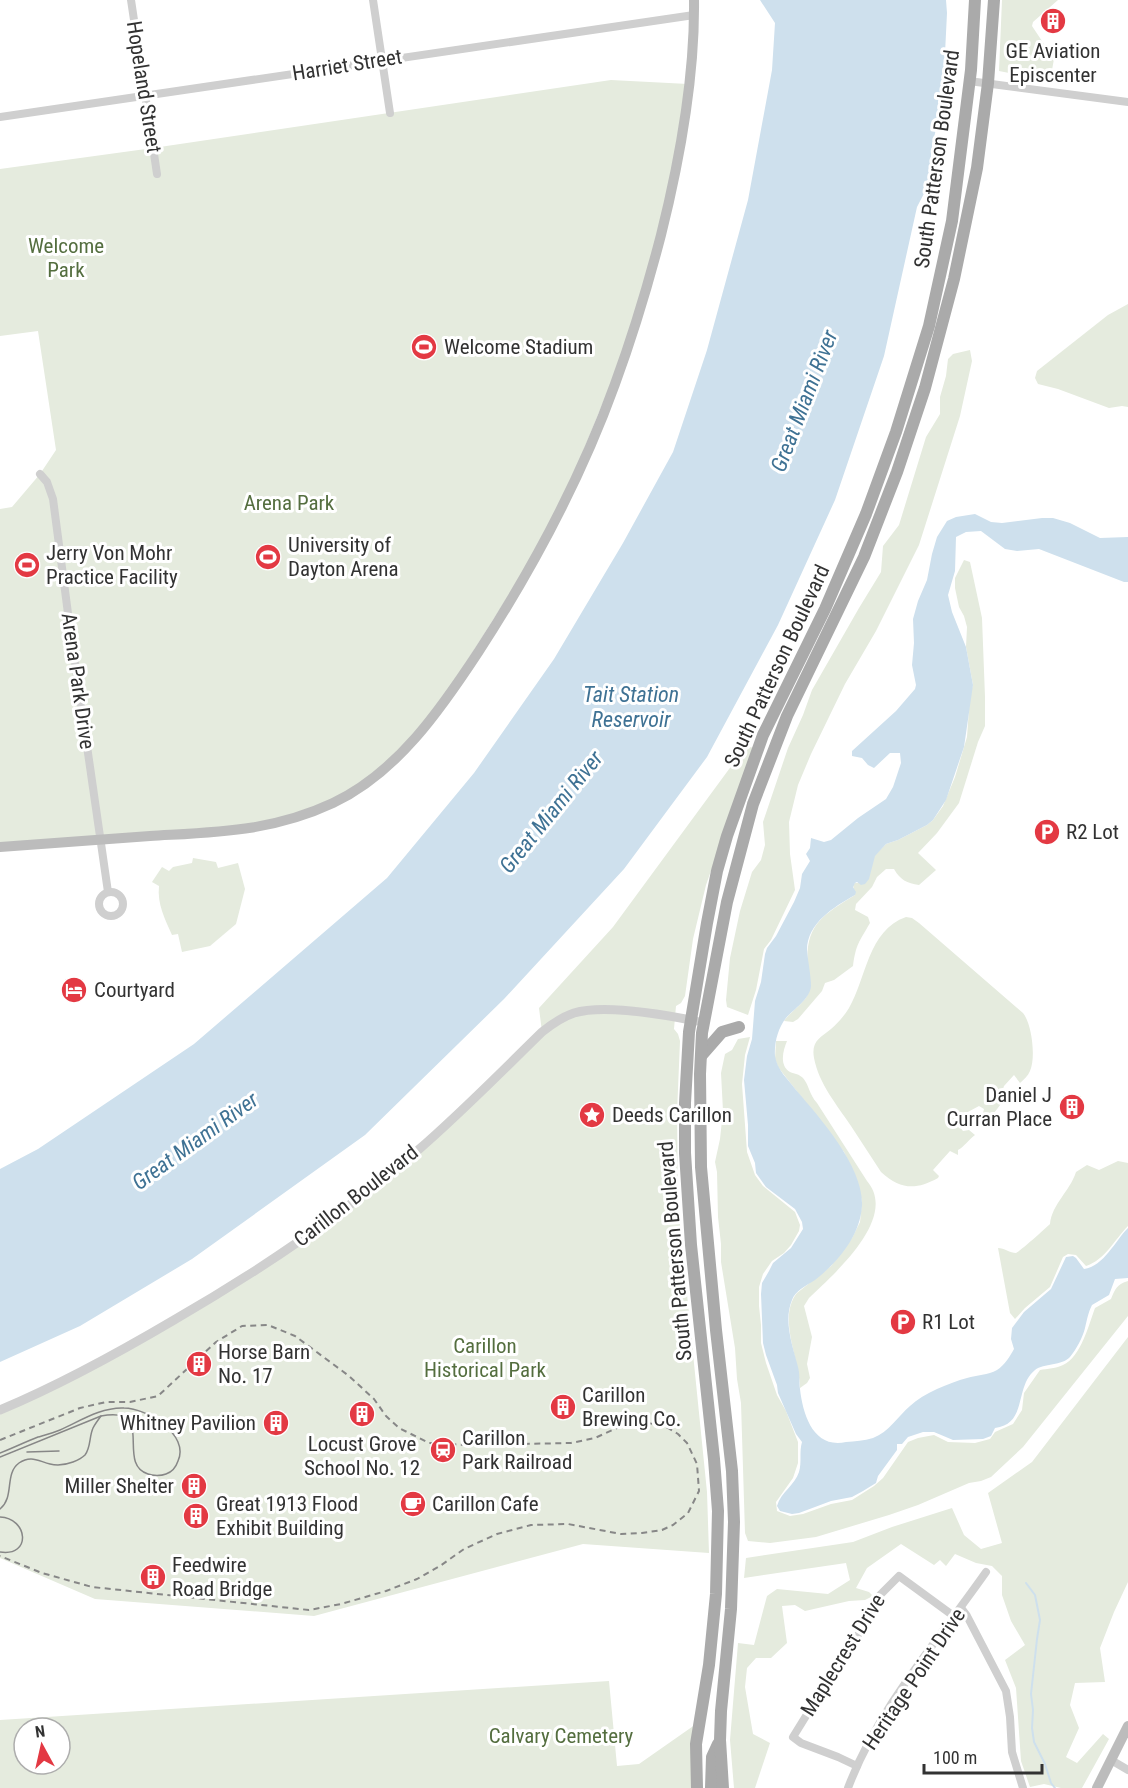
<svg xmlns="http://www.w3.org/2000/svg" width="1128" height="1788" font-family="'Roboto Condensed',sans-serif">
<style>
.green{fill:#e5ebde;fill-rule:evenodd}
.water{fill:#cee0ed}
.lines{fill:none;stroke-linecap:round;stroke-linejoin:round}
.stream{stroke:#cee0ed;stroke-width:2}
.minor{stroke:#cfcfcf;stroke-width:8}
.tertiary{stroke:#cfcfcf;stroke-width:9}
.secondary{stroke:#bcbcbc;stroke-width:10}
.primary{stroke:#aaa;stroke-width:12}
.tram{stroke:#878787;stroke-width:1.5}
.rail{stroke:#878787;stroke-width:2;stroke-dasharray:6 4.5;stroke-linecap:butt}
.labels{text-anchor:middle;dominant-baseline:central;stroke-width:6;stroke-linejoin:round;paint-order:stroke}
.poi-label{font-size:21px;fill:#323232;stroke:#fff;text-anchor:start}
.street-label{font-size:21px;fill:#323232;stroke:#fff}
.park-label{font-size:21px;fill:#546e3f;stroke:#fff}
.water-label{font-size:22px;font-style:italic;fill:#3f7294;stroke:#fff}
</style>
<rect width="100%" height="100%" fill="#fff"/>
<g class="green">
<polygon points="1002,0 1058,0 1033,22 1032,26 1054,59 1050,81 999,71"/>
<polygon points="611,80 688,84 684,119 639,314 553,525 427,724 362,786 285,822 0,847 0,509 12,507 40,474 56,450 38,331 0,336 0,169 153,148"/>
<polygon points="1128,304 1128,407 1122,406 1109,408 1058,389 1038,384 1035,378 1037,371 1108,315"/>
<polygon points="970,350 972,361 960,416 919,545 876,631 845,684 811,754 798,785 789,822 790,854 795,890 771,940 764,949 756,990 748,1015 727,1007 726,1000 730,958 740,911 752,872 761,860 765,845 763,822 788,748 803,715 812,690 859,608 881,572 883,546 899,525 926,437 940,414 940,397 946,376 948,359 953,354"/>
<path d="M964,560L970,562L982,618L985,697V726L978,742L959,803L937,833L918,853L936,870L919,885C907,883 900,880 894,869H886L877,877L872,887L856,904L855,910L868,917L870,923C859,942 856,944 853,966L834,980L825,983L822,991L798,1019L793,1022L784,1021C790,1012 801,1006 807,996C812,987 809,978 808,969C804,926 821,916 855,895L853,885L855,883H859L870,873L874,856L886,844L898,840L927,825L933,820L943,806L955,777L967,737L970,695L973,685L966,647L967,627L964,616L959,607L955,588V578Z"/>
<polygon points="746,746 754,748 706,885 693,939 685,996 681,1003 676,1006 674,1029 678,1034 680,1041 677,1113 678,1205 707,1492 709,1553 583,1544 314,1616 95,1599 0,1558 0,1410 48,1389 237,1284 383,1178 542,1032 539,1008 613,927"/>
<path d="M193,858L216,862L218,868L238,863L245,889L236,924L210,946L182,952L178,934L172,935C165,919 157,904 159,886L152,882L162,867L169,871L173,867L192,863Z"/>
<path d="M906,917L912,918L919,923L1023,1013C1032,1024 1036,1058 1030,1071C1028,1076 1024,1079 1020,1083L1014,1075L1004,1086L1003,1089L1007,1093V1096L994,1113L987,1118L983,1113L984,1109L979,1106L966,1113L959,1126L963,1131L969,1130L975,1135C968,1140 965,1146 958,1150V1155L950,1151L933,1170L939,1176L938,1178C916,1190 901,1190 881,1172C871,1157 861,1141 851,1126C837,1105 819,1084 814,1058C811,1041 820,1038 831,1029C838,1023 844,1016 849,1008C866,979 868,930 906,917Z"/>
<path d="M750,1037L745,1055L742,1084L747,1152L755,1175L763,1186L795,1212L800,1225L799,1231L791,1245L784,1253L772,1261L763,1274L759,1287V1306L761,1325V1343L766,1363L777,1395L786,1411L798,1442V1463L793,1478L776,1502L777,1511L790,1516L803,1514L831,1504L852,1500L874,1486L883,1478L908,1442L918,1438L934,1435L948,1442L975,1443L990,1439L995,1432L1013,1424L1022,1410L1024,1393L1040,1370C1047,1369 1057,1368 1063,1365C1081,1357 1089,1324 1095,1308L1111,1299C1115,1289 1117,1284 1128,1281V1316L1023,1447L991,1477L981,1481L969,1483L918,1505L889,1515L816,1537L770,1543L748,1541L745,1533L741,1403L737,1379L735,1348L721,1262V1244L718,1217L717,1172L715,1162L720,1139L723,1111L721,1073L725,1054L732,1050L738,1039Z"/>
<path d="M776,1041H787C783,1051 779,1065 790,1072C795,1074 799,1074 803,1078C809,1085 809,1094 817,1103L867,1181C899,1218 834,1274 809,1298L804,1306L812,1337L807,1364L810,1378L807,1383L800,1388C800,1361 777,1317 797,1293L831,1266L852,1238L860,1222L862,1202L857,1180L844,1152L778,1067L775,1059Z"/>
<path d="M1118,1161L1128,1163V1226C1115,1239 1105,1260 1086,1266L1076,1255L1068,1254L1063,1257L1050,1287L1025,1308L1015,1319L1010,1313L998,1248C1004,1248 1010,1253 1016,1253C1019,1252 1046,1228 1050,1224C1052,1204 1070,1191 1076,1172L1087,1165L1099,1170Z"/>
<polygon points="1128,1337 1128,1582 1114,1612 1100,1648 1105,1682 1075,1683 1070,1705 1079,1728 1066,1757 1077,1763 1103,1734 1109,1739 1082,1788 1061,1788 1044,1784 1030,1787 1021,1761 1016,1688 1005,1660 1025,1645 1011,1621 1002,1595 1002,1576 992,1566 976,1563 955,1554 946,1566 940,1560 934,1565 901,1544 867,1568 856,1588 869,1592 873,1596 865,1600 849,1601 805,1611 795,1605 782,1606 787,1643 771,1658 756,1658 747,1668 745,1687 753,1734 770,1743 755,1788 734,1788 730,1740 738,1643 754,1645 767,1596 777,1589 828,1594 850,1580 846,1563 744,1578 746,1558 853,1542 892,1527 952,1508 964,1535 981,1549 1002,1543 988,1493 1032,1462"/>
<path d="M609,1681L617,1766L639,1764L699,1722L697,1788H0V1720ZM24,1728H60V1764H24Z"/>
</g>
<g class="water">
<polygon points="760,0 946,0 947,13 943,94 931,153 931,180 917,207 884,356 835,500 778,625 707,757 624,869 504,999 365,1135 192,1259 80,1326 0,1362 0,1169 38,1149 194,1044 387,878 474,773 554,659 623,543 673,452 707,350 748,200 772,70 775,23"/>
<path d="M975,514L991,522L1002,523L1042,518H1053L1070,523L1100,538L1128,537V582H1124L1039,549L1017,551L1005,549L981,531L966,532L956,537L955,571L948,595L952,612L966,647L973,685L964,747L946,800L933,820L927,825L898,840L886,844L875,856L869,879L865,884L861,885L857,882L855,883L853,887L856,892L855,895C834,907 807,923 807,950C808,962 811,975 811,986C810,999 794,1009 786,1018C778,1028 774,1043 775,1056C777,1070 788,1079 796,1090C820,1118 864,1167 862,1206C860,1236 838,1262 815,1280C807,1285 795,1291 792,1300C783,1321 793,1347 798,1367C800,1374 799,1382 800,1389C803,1416 814,1449 846,1442C855,1441 864,1441 873,1438C889,1432 898,1416 910,1406C924,1393 949,1383 967,1378C977,1375 988,1375 997,1370C1005,1365 1010,1356 1014,1349L1011,1339L1012,1328L1024,1312L1051,1289L1066,1257L1073,1256L1076,1258L1084,1269C1104,1266 1115,1241 1128,1228V1278L1115,1279L1109,1295L1092,1305C1088,1313 1087,1320 1085,1328C1083,1337 1076,1350 1070,1357C1062,1366 1044,1363 1035,1370C1014,1387 1028,1424 995,1428L991,1436L983,1439L953,1440L934,1432H923L908,1437L902,1444H897V1450L878,1476L876,1483L863,1491L852,1497L831,1501L799,1513L792,1514L780,1511L777,1506C781,1492 795,1485 799,1472C802,1462 799,1452 802,1442L796,1434L778,1393L777,1385L766,1355L763,1343L761,1294L762,1283L769,1271L773,1263L791,1248L803,1229L802,1222L795,1209L766,1187L756,1173L755,1163L748,1146V1125L744,1080L747,1056L752,1039L755,1001L761,982L765,954L767,948L776,936L794,902L800,888L802,874L810,861L806,854L810,848L811,838L824,842L831,840L858,818L886,799L893,787L901,763L900,753H890L874,768L868,765L862,758L852,756V751L896,711L915,689L916,685L912,665L914,643L913,619L918,601L927,580L932,554L937,537L947,521L956,517Z"/>
</g>
<g class="lines">
<polyline class="stream" points="1026,1583 1035,1595 1040,1620 1037,1639 1031,1694 1033,1710 1032,1728 1034,1742 1045,1764 1051,1783 1055,1788"/>
<g class="minor">
<polyline points="131,0 157,174"/>
<polyline points="373,0 390,113"/>
<polyline points="969,81 1128,102"/>
<polyline points="0,117 694,15"/>
<polyline points="40,474 47,482 53,499 69,621 108,892"/>
<circle cx="111" cy="904" r="12"/>
<polyline points="961,1608 967,1616 1006,1691 1010,1717 1012,1752 1023,1788"/>
<polyline points="1111,1760 1128,1770"/>
<polyline points="857,1766 838,1757 801,1743 793,1737 840,1661 871,1616 880,1595 899,1576 955,1617"/>
<path d="M848,1788C878,1708 937,1642 986,1572"/>
</g>
<path class="tertiary" d="M0,1410C60,1385 118,1353 174,1320C259,1271 342,1215 417,1151C460,1114 501,1072 542,1032C552,1024 562,1017 574,1013C603,1004 666,1015 696,1021"/>
<g class="secondary">
<path d="M0,847C50,843 100,840 150,836C216,832 271,832 333,803C397,773 441,709 479,651C533,568 581,478 615,384C633,335 648,285 661,235C680,159 695,79 694,0"/>
<polyline points="1097,1788 1128,1726"/>
</g>
<g class="primary">
<polyline points="701,1056 722,1032 739,1027"/>
<polyline points="697,1788 696,1744 709,1665 716,1594 718,1511 714,1459 691,1245 685,1153 685,1103 689,1032 707,923 717,871 727,836 763,735 825,609 866,514 896,432 929,326 952,221 971,70 975,0"/>
<polyline points="711,1788 712,1757 718,1744"/>
<polyline points="723,1788 720,1740 721,1711 731,1609 734,1522 732,1471 716,1330 701,1167 700,1074 702,1033 727,902 753,804 787,716 864,557 897,472 925,388 954,279 977,168 988,83 994,0"/>
</g>
<g class="tram">
<polyline points="27,1452 59,1451"/>
<path d="M0,1453C13,1448 25,1442 38,1437C45,1435 53,1433 60,1430C80,1421 101,1407 124,1408C147,1408 190,1435 178,1461C176,1467 172,1472 166,1474C161,1476 153,1476 148,1474C115,1464 157,1405 101,1416L0,1457"/>
<path d="M0,1509C15,1497 4,1474 19,1463C31,1455 38,1461 50,1464C58,1466 65,1465 73,1462C78,1460 82,1458 85,1455C91,1447 89,1437 93,1428C95,1424 98,1420 101,1416"/>
<path d="M0,1517C28,1518 32,1557 0,1552"/>
</g>
<polyline class="rail" points="0,1440 80,1408 106,1402 130,1402 158,1396 216,1342 242,1326 268,1325 295,1336 349,1376 374,1399 386,1416 399,1428 429,1443 467,1445 571,1443 595,1438 619,1427 645,1422 668,1428 678,1434 687,1443 697,1464 699,1491 688,1513 673,1525 662,1530 642,1533 621,1534 568,1524 531,1525 497,1534 464,1549 440,1566 417,1579 386,1591 341,1604 309,1610 92,1587 42,1573 0,1556"/>
</g>
<defs>
<g id="building-disc" transform="scale(1.35)"><circle r="9.5" fill="#e33943" stroke="#fff"/><path d="M-4-6H4V6H1V3H-1V6H-4ZM-2.5-4.3h1.7v1.8h-1.7ZM.8-4.3h1.7v1.8H.8ZM-2.5-1h1.7V.8h-1.7ZM.8-1h1.7V.8H.8Z" fill="#fff"/></g>
<g id="stadium-disc" transform="scale(1.35)"><circle r="9.5" fill="#e33943" stroke="#fff"/><path d="M0-5a6.5 5 0 1 0 0 10a6.5 5 0 1 0 0-10ZM-3.5-1.8h7v3.6h-7Z" fill="#fff"/></g>
<g id="parking-disc" transform="scale(1.35)"><circle r="9.5" fill="#e33943" stroke="#fff"/><path d="M-3.5-5.5H1a3.5 3.5 0 0 1 0 7H-1V5.5H-3.5ZM-1-3.4V-.6H.8a1.4 1.4 0 0 0 0-2.8Z" fill="#fff"/></g>
<g id="hotel-disc" transform="scale(1.35)"><circle r="9.5" fill="#e33943" stroke="#fff"/><path d="M-6-4.5h1.5V1H6V5H4.5V3h-9V5H-6ZM-4 0a1.8 1.8 0 1 1 3.6 0ZM.5 0V-2.5h3Q6-2.5 6 0Z" fill="#fff"/></g>
<g id="sight-disc" transform="scale(1.35)"><circle r="9.5" fill="#e33943" stroke="#fff"/><path d="M0-6L1.8-2.2L6-1.7L2.9 1.2L3.7 5.4L0 3.3L-3.7 5.4L-2.9 1.2L-6-1.7L-1.8-2.2Z" fill="#fff"/></g>
<g id="station-disc" transform="scale(1.35)"><circle r="9.5" fill="#e33943" stroke="#fff"/><path d="M-3-6H3Q5-6 5-4V2Q5 4 3 4L4.5 6H3L1.5 4h-3L-3 6H-4.5L-3 4Q-5 4-5 2V-4Q-5-6-3-6ZM-3.5-4v3h7v-3ZM-3.5 1v1.5H-2V1ZM2 1v1.5H3.5V1Z" fill="#fff"/></g>
<g id="cafe-disc" transform="scale(1.35)"><circle r="9.5" fill="#e33943" stroke="#fff"/><path d="M-5.5-4.5H6V0H3Q3 3.5 0 3.5H-2.5Q-5.5 3.5-5.5 0ZM3-3.2v2h1.7v-2ZM-6 4.5H4V6H-6Z" fill="#fff"/></g>
</defs>
<g fill-rule="evenodd">
<use href="#building-disc" x="1053" y="21"/>
<use href="#stadium-disc" x="424" y="347"/>
<use href="#stadium-disc" x="268" y="557"/>
<use href="#stadium-disc" x="27" y="565"/>
<use href="#parking-disc" x="1047" y="832"/>
<use href="#hotel-disc" x="74" y="990"/>
<use href="#building-disc" x="1072" y="1107"/>
<use href="#sight-disc" x="592" y="1115"/>
<use href="#parking-disc" x="903" y="1322"/>
<use href="#building-disc" x="199" y="1364"/>
<use href="#building-disc" x="563" y="1407"/>
<use href="#building-disc" x="362" y="1414"/>
<use href="#building-disc" x="276" y="1423"/>
<use href="#station-disc" x="443" y="1450"/>
<use href="#building-disc" x="194" y="1486"/>
<use href="#cafe-disc" x="413" y="1504"/>
<use href="#building-disc" x="196" y="1516"/>
<use href="#building-disc" x="153" y="1577"/>
</g>
<g class="labels">
<g class="poi-label">
<text x="1053" y="51" text-anchor="middle">GE Aviation<tspan x="1053" dy="24">Episcenter</tspan></text>
<text x="444" y="347">Welcome Stadium</text>
<text x="288" y="545">University of<tspan x="288" dy="24">Dayton Arena</tspan></text>
<text x="46" y="553">Jerry Von Mohr<tspan x="46" dy="24">Practice Facility</tspan></text>
<text x="1066" y="832">R2 Lot</text>
<text x="94" y="990">Courtyard</text>
<text x="1052" y="1095" text-anchor="end">Daniel J<tspan x="1052" dy="24">Curran Place</tspan></text>
<text x="612" y="1115">Deeds Carillon</text>
<text x="922" y="1322">R1 Lot</text>
<text x="218" y="1352">Horse Barn<tspan x="218" dy="24">No. 17</tspan></text>
<text x="582" y="1395">Carillon<tspan x="582" dy="24">Brewing Co.</tspan></text>
<text x="256" y="1423" text-anchor="end">Whitney Pavilion</text>
<text x="462" y="1438">Carillon<tspan x="462" dy="24">Park Railroad</tspan></text>
<text x="362" y="1444" text-anchor="middle">Locust Grove<tspan x="362" dy="24">School No. 12</tspan></text>
<text x="174" y="1486" text-anchor="end">Miller Shelter</text>
<text x="216" y="1504">Great 1913 Flood<tspan x="216" dy="24">Exhibit Building</tspan></text>
<text x="432" y="1504">Carillon Cafe</text>
<text x="172" y="1565">Feedwire<tspan x="172" dy="24">Road Bridge</tspan></text>
</g>
<g class="street-label">
<text transform="translate(347 65) rotate(-9)">Harriet Street</text>
<text transform="translate(144 87) rotate(81)">Hopeland Street</text>
<text transform="translate(937 159) rotate(-82)">South Patterson Boulevard</text>
<text transform="translate(777 666) rotate(-65)">South Patterson Boulevard</text>
<text transform="translate(78 681) rotate(82)">Arena Park Drive</text>
<text transform="translate(356 1196) rotate(-38)">Carillon Boulevard</text>
<text transform="translate(675 1251) rotate(-95)">South Patterson Boulevard</text>
<text transform="translate(843 1655) rotate(-58)">Maplecrest Drive</text>
<text transform="translate(914 1679) rotate(-56)">Heritage Point Drive</text>
</g>
<g class="park-label">
<text x="66" y="246">Welcome<tspan x="66" dy="24">Park</tspan></text>
<text x="289" y="503">Arena Park</text>
<text x="485" y="1346">Carillon<tspan x="485" dy="24">Historical Park</tspan></text>
<text x="561" y="1736">Calvary Cemetery</text>
</g>
<g class="water-label">
<text transform="translate(804 401) rotate(-69)">Great Miami River</text>
<text x="631" y="694">Tait Station<tspan x="631" dy="25">Reservoir</tspan></text>
<text transform="translate(551 812) rotate(-51)">Great Miami River</text>
<text transform="translate(195 1141) rotate(-36)">Great Miami River</text>
</g>
</g>
<g transform="translate(42 1746) rotate(352)"><circle r="28" fill="#ffffff" stroke="#adadad" stroke-width="1.5"/>
<path d="M0-4.5L10 22L0 15L-10 22Z" fill="#e33943"/>
<text y="-9" font-size="16" font-weight="bold" text-anchor="middle" fill="#323232">N</text>
</g>
<path d="M924 1764v9h118v-9" fill="none" stroke="#323232" stroke-width="3"/>
<text x="933" y="1764" font-size="18" fill="#323232" stroke="#ffffff" stroke-width="4.5" paint-order="stroke">100 m</text>
</svg>
